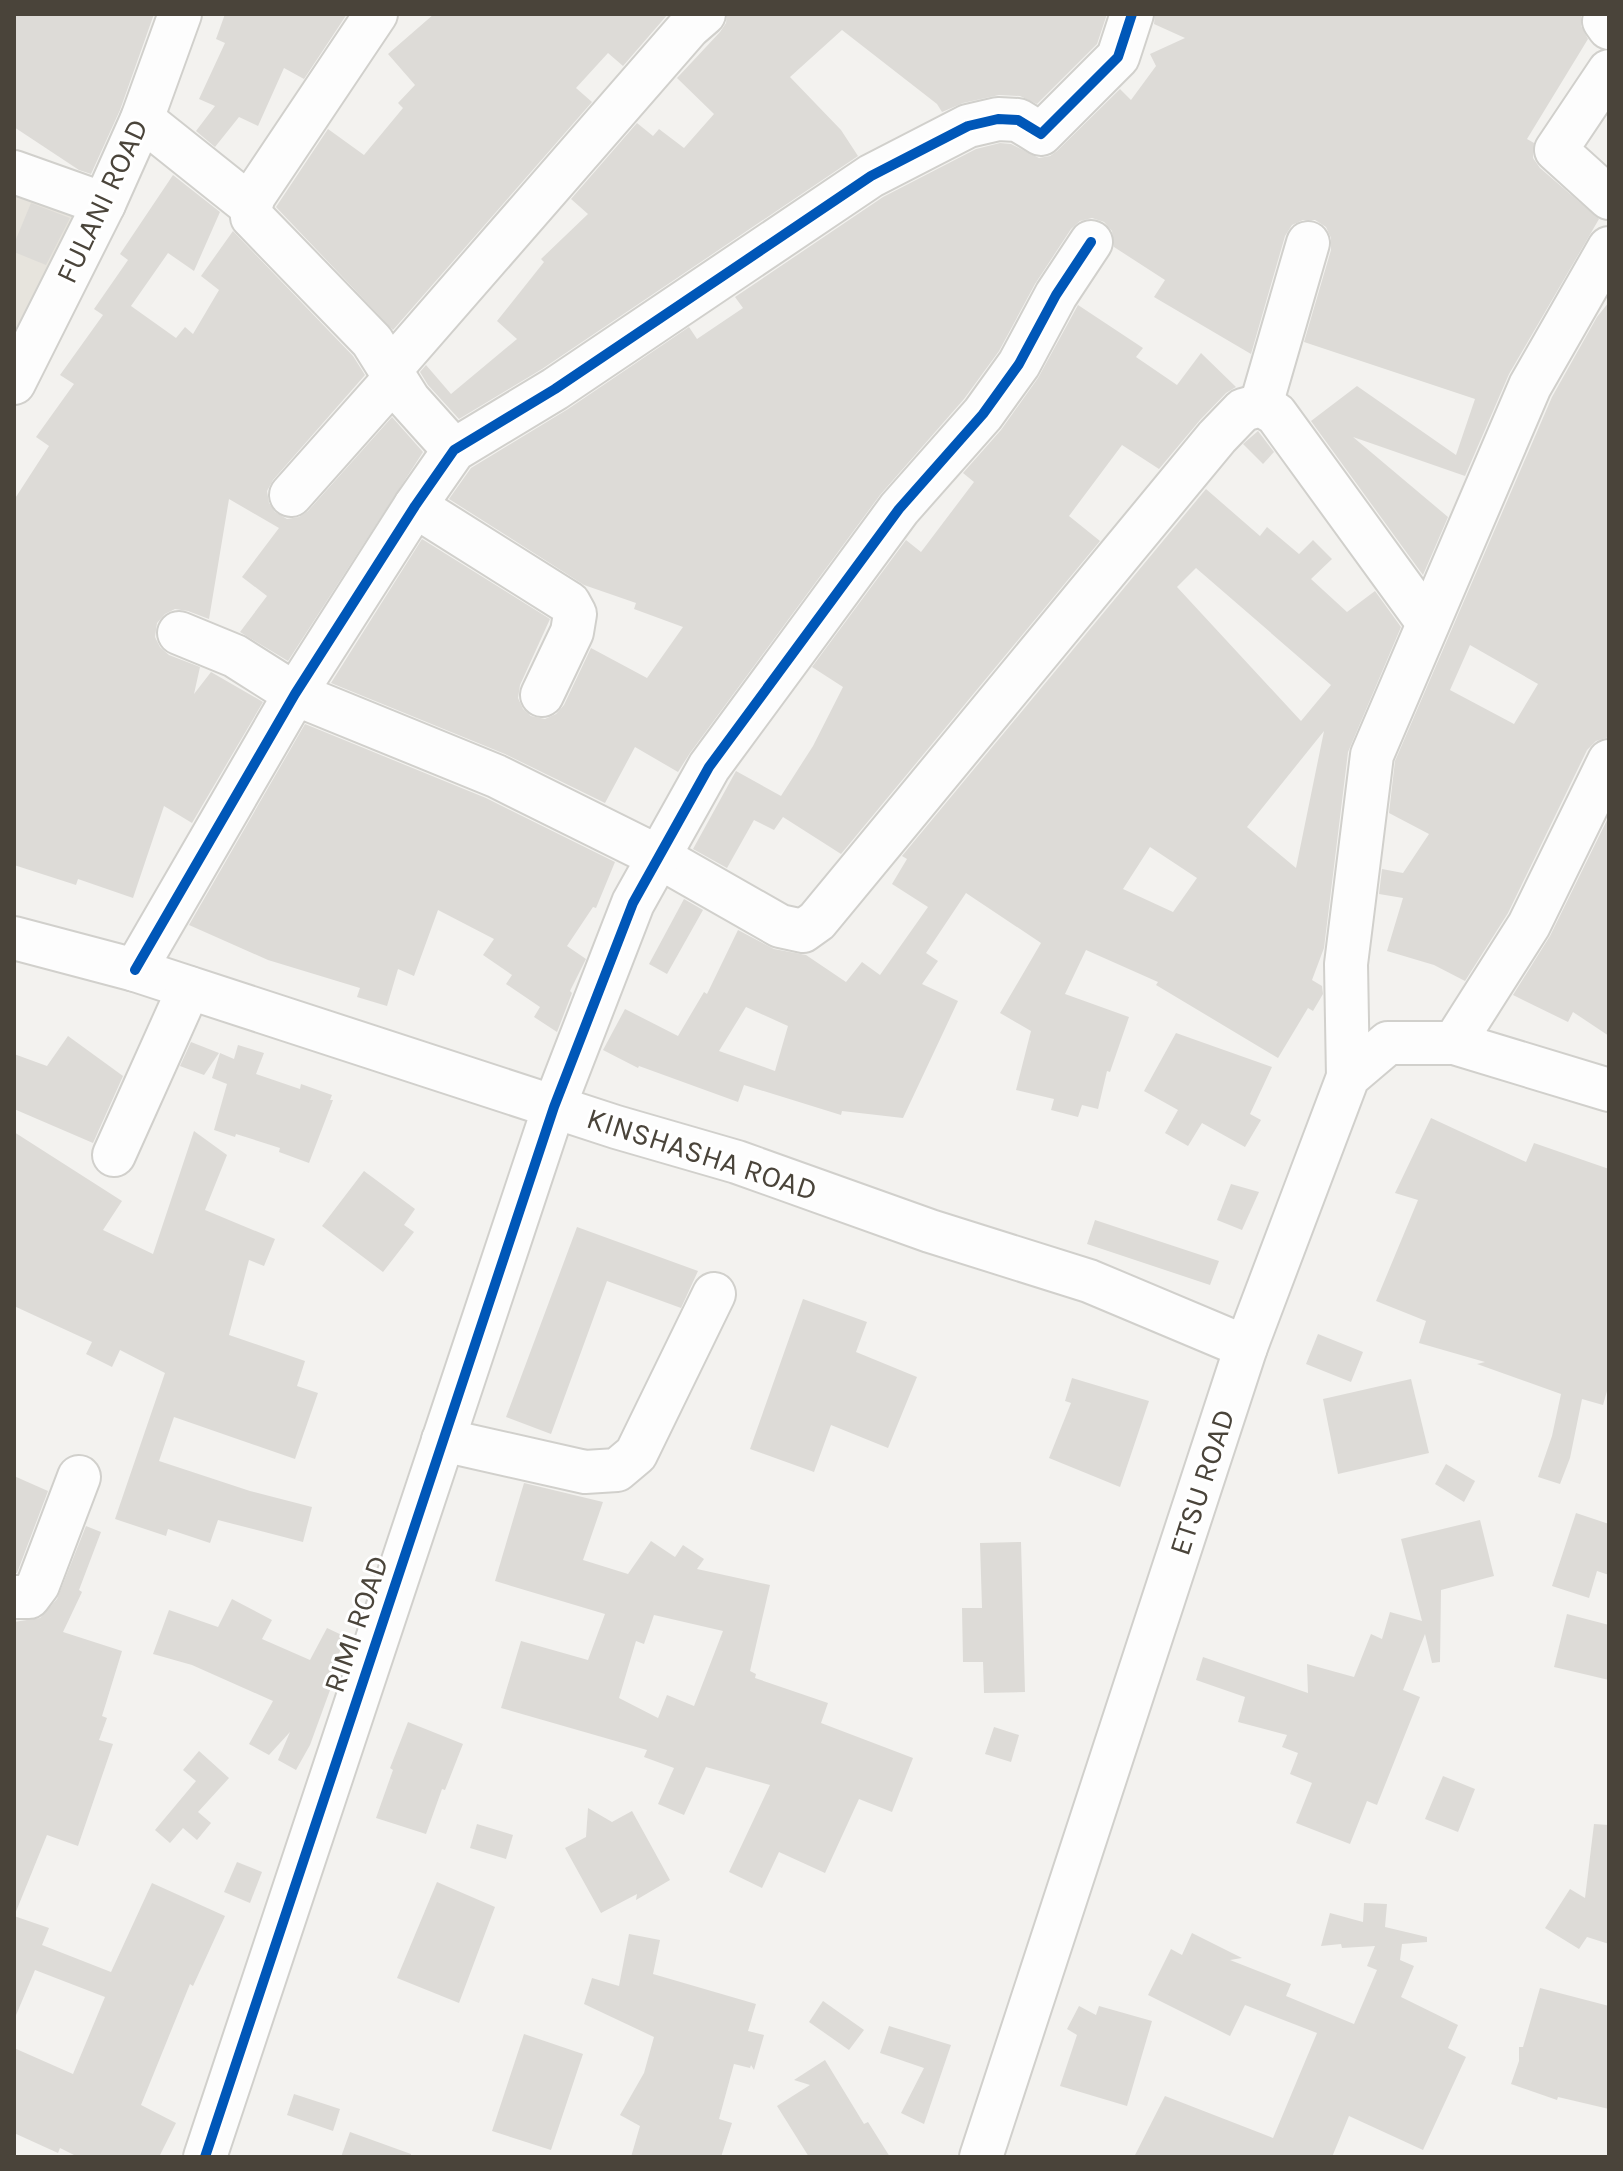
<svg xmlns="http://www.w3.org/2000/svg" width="1623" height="2171" font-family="Karla,sans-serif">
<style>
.residential{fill:#e7e4dd}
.building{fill:#dddbd7;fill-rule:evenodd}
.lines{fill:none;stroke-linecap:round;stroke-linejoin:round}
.minor-casing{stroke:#d1d0cc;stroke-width:46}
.minor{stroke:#fdfdfd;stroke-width:42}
.cycleway-casing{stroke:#fff;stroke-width:15}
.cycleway{stroke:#0057b8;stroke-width:10}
.labels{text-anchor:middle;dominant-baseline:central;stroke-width:6;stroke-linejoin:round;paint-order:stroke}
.street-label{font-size:30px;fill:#4a443a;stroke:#fff}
</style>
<rect width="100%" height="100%" fill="#f3f2ef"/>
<polygon class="residential" points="14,174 113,207 14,336"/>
<g class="building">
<polygon points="14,14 154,14 120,110 91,174 79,170 14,127"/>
<polygon points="225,14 347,14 304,79 284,68 258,126 239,117 215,147 196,131 215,106 199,99 225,43 216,39"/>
<polygon points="434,14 668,14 623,66 608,53 576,88 592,102 393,330 276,207 328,129 364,155 403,108 398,103 415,85 388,54"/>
<polygon points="727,14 1107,14 1097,44 1037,104 1020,96 999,95 963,103 942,112 937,104 842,30 790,77 841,130 858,156 542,369 459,419 428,385 420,372 426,365 451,394 517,339 497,321 544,262 541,259 588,214 571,199 637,123 653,136 659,129 684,148 714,114 677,78 720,32 726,23"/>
<polygon points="1155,14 1581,14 1581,26 1588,39 1527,139 1534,143 1533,158 1540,168 1599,219 1509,374 1465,476 1353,437 1448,517 1423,575 1311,421 1357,386 1456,455 1475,399 1304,342 1331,250 1331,238 1326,227 1315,220 1303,220 1292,225 1285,236 1251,354 1154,297 1165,280 1114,247 1112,231 1104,222 1092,218 1080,221 1071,229 1035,284 999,351 964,399 880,495 690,753 678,772 635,747 605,803 505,754 331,683 422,539 550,619 520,685 518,698 523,709 531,716 545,719 556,714 564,705 591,648 647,678 683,627 634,609 636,603 584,585 449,499 471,468 568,409 689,327 697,339 743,308 735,297 883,197 976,149 1000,143 1011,144 1039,158 1050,156 1057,151 1120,89 1131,100 1156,66 1150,54 1185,38 1154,24"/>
<polygon points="173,175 220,212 194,271 168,253 131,306 176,338 185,327 193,334 219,290 201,276 233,231 353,356 365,375 273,480 267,491 269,503 275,512 287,519 299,517 308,511 392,417 423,452 288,661 240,632 267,596 242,577 279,528 229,499 209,619 188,611 175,609 165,614 157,623 155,637 160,647 169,655 200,667 194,694 211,672 263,702 192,823 164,806 133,898 78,879 76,885 14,865 14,500 49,446 36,437 74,384 60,375 103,315 94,309 128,260 120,254"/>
<polygon points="31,203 70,218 46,265 14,252 14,244"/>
<path d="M1609,302V737L1596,741L1587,750L1508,913L1465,981L1434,965L1387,951L1403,898L1379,894L1382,869L1403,873L1429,834L1389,813L1395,761L1552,397L1597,317ZM1470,645L1538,684L1514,724L1450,690Z"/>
<polygon points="1078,305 1143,348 1136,357 1177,385 1201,353 1236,387 1226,393 1200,420 1159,469 1122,445 1069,516 1100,541 841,854 783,817 774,830 754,820 727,868 693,849 736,771 781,796 813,746 843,687 812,667 906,540 921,552 974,482 963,473 1001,430 1038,378"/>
<polygon points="1258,431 1274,452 1263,464 1243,444"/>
<path d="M1206,489L1260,536L1267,527L1299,554L1313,540L1332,559L1311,579L1347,612L1375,591L1401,627L1348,752L1324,948L1312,980L1322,986L1323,994L1313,1011L1308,1008L1278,1058L1156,985L1158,982L1086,950L1065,994L1129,1017L1110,1072L1107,1071L1098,1109L1082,1105L1078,1117L1051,1110L1054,1099L1016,1090L1031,1031L1000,1013L1041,943L966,893L926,953L938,961L922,984L958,1001L903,1118L842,1111L841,1115L744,1085L738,1102L639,1066L638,1068L603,1050L625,1009L678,1036L704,992L707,994L738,930L774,949L806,955L846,982L862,962L880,975L928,907L892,884L907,859L902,856ZM1196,568L1331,685L1301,721L1177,587ZM1324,731L1296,868L1247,827ZM1150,847L1197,878L1173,912L1123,889ZM746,1007L788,1026L775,1071L719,1051Z"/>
<polygon points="305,724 486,798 615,862 596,908 593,907 567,946 586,959 570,991 572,993 557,1032 534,1017 540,1007 506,984 512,975 483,955 494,939 438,910 414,976 398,969 387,1006 357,997 360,988 268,960 189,925"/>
<polygon points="1609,816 1609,1036 1573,1012 1568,1022 1513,995 1550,936"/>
<polygon points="684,899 703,910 667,974 649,964"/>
<polygon points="1176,1033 1272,1067 1250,1114 1261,1120 1245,1147 1202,1123 1188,1146 1165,1133 1178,1110 1144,1091"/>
<polygon points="68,1036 123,1076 93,1143 14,1109 14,1054 47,1066"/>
<polygon points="191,1042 219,1053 204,1075 180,1066"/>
<polygon points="238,1045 264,1053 256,1074 300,1089 301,1084 332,1095 330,1100 333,1100 309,1163 279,1152 280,1148 236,1134 235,1137 214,1130 227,1084 212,1078 220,1053 234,1059"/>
<polygon points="1431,1118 1526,1162 1534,1143 1609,1169 1609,1384 1603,1405 1582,1399 1570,1458 1560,1484 1538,1477 1552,1436 1561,1394 1477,1364 1485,1362 1419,1343 1426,1321 1376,1301 1418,1200 1395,1193"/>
<polygon points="194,1131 227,1155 205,1210 275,1239 264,1266 249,1260 229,1335 305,1361 297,1386 318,1393 295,1459 174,1417 159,1461 250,1491 312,1507 303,1542 218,1520 210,1543 168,1529 166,1536 115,1519 165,1373 120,1350 112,1367 86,1354 92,1342 14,1306 14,1132 122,1201 103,1230 153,1254"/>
<polygon points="364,1171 415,1209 404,1225 414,1232 383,1272 322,1226"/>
<polygon points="1231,1184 1259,1192 1242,1230 1217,1220"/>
<polygon points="1095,1220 1219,1261 1210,1285 1087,1244"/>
<polygon points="577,1227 698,1271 681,1308 607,1281 551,1434 506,1417"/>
<polygon points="803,1299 867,1322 856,1352 917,1377 888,1448 831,1425 814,1472 750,1449"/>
<polygon points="1318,1334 1363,1352 1351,1382 1306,1364"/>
<polygon points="1072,1378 1149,1401 1120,1487 1049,1458 1071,1403 1065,1401"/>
<polygon points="1411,1379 1429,1453 1338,1474 1323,1399"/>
<polygon points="1446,1464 1475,1481 1464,1502 1435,1484"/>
<polygon points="14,1476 48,1491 17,1573 14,1573"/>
<path d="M524,1483L603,1502L583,1560L628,1574L651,1541L675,1557L683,1545L704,1559L697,1569L770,1585L750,1671L756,1674L755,1678L828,1703L821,1723L913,1758L892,1812L859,1799L825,1873L779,1852L762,1888L729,1872L770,1785L706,1767L684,1815L658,1804L674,1768L644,1757L647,1750L501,1708L521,1641L588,1660L605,1614L495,1581ZM654,1615L723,1631L694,1706L667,1695L658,1718L619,1698L636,1641L644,1644Z"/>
<polygon points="1576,1513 1609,1524 1609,1575 1597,1571 1589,1598 1552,1586"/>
<polygon points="1480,1520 1494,1576 1441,1590 1440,1662 1432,1663 1425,1634 1403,1690 1420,1697 1377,1805 1367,1801 1350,1844 1296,1823 1312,1783 1290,1774 1298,1753 1282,1747 1287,1735 1238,1722 1245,1697 1196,1680 1203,1657 1308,1693 1307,1664 1354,1677 1371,1634 1382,1639 1390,1612 1422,1621 1401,1539"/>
<polygon points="86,1526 101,1532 79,1590 82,1592 63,1632 122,1651 102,1716 107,1718 99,1740 113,1744 78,1846 47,1835 15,1914 14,1622 40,1618 57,1599"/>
<polygon points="1021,1542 1025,1692 984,1693 983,1662 963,1662 962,1608 982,1608 980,1543"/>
<polygon points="232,1599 272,1620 262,1639 310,1660 327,1628 346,1637 337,1658 341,1660 310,1745 296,1770 278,1760 290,1732 269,1755 249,1744 273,1701 192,1665 153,1654 169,1610 218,1627"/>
<polygon points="1567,1614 1609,1625 1609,1680 1554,1667"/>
<polygon points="408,1722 463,1744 445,1790 442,1789 426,1834 376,1818 393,1770 390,1768"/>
<polygon points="994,1727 1019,1735 1011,1762 985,1754"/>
<polygon points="199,1751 229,1778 198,1812 211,1823 197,1840 183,1828 170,1843 155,1830 196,1781 183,1770"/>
<polygon points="1443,1776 1475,1789 1458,1832 1425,1819"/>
<polygon points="588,1808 612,1822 632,1811 670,1880 636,1900 637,1894 601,1913 565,1848 586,1837"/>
<polygon points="477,1824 513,1835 506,1859 470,1848"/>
<polygon points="1594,1824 1609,1825 1609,1944 1587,1937 1579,1949 1545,1928 1570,1889 1585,1898"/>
<polygon points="237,1862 262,1872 250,1903 224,1892"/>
<polygon points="437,1882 495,1907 459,2003 397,1978"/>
<polygon points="152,1883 225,1916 193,1986 190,1984 141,2105 176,2123 159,2157 78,2157 60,2148 58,2153 14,2133 14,2048 73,2074 105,1997 35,1970 14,2020 14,1916 49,1928 42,1945 111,1972"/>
<polygon points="1364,1903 1387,1904 1385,1927 1427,1937 1427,1942 1402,1944 1400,1960 1414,1966 1401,1997 1458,2025 1448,2048 1466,2057 1423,2150 1349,2116 1332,2157 1134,2157 1165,2096 1273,2138 1317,2033 1245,2005 1230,2036 1148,1995 1171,1949 1182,1955 1192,1933 1242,1958 1230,1960 1291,1984 1286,1996 1354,2024 1377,1970 1367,1966 1375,1946 1342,1948 1341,1944 1321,1946 1330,1913 1363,1922"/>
<polygon points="629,1934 660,1940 653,1974 756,2004 748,2031 764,2035 754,2070 751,2065 750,2068 734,2064 719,2119 732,2123 721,2157 631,2157 640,2126 620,2115 644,2073 654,2037 584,2004 592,1978 619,1986"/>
<polygon points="1540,1988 1609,2006 1609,2109 1558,2097 1557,2100 1511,2084 1519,2061 1519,2047 1523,2047"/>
<polygon points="823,2001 864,2030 849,2050 809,2022"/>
<polygon points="1079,2006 1096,2015 1099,2006 1152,2021 1127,2106 1060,2086 1077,2035 1067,2029"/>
<polygon points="889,2026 951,2045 924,2124 901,2113 924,2068 880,2053"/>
<polygon points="524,2034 583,2054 551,2150 492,2131"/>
<polygon points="825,2060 864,2124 868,2122 890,2157 809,2157 777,2106 810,2085 794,2080"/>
<polygon points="294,2094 340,2109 333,2131 287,2115"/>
<polygon points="350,2132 411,2154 411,2157 341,2157"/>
</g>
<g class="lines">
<g class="minor-casing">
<g id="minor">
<polyline points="376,14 254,196 251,206 252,217 372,341 409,400 454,450"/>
<polyline points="1606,14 1604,21 1609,28"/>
<polyline points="1609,71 1556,150 1609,198"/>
<polyline points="142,119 251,206"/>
<polyline points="14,172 104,204"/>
<polyline points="390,370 689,27 704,14"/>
<polyline points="14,383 104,204 142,119 180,14"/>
<polyline points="1261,405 1308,243"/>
<polyline points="291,495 395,378"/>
<polyline points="415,506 569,603 575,614 572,632 542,695"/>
<polyline points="179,633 235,656 295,694 496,776 659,857 780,926 803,931 817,921 1217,437 1243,410 1261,405 1276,414 1428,623"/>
<polyline points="14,938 135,970 616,1127 737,1162 930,1231 1089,1281 1246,1347"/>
<polyline points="135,970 295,694 415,506 454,450 555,389 871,176 968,126 998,119 1018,120 1041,134 1118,57 1132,14"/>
<polyline points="1454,1043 1529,925 1609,761"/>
<polyline points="1348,1077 1346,964 1372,755 1530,386 1609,248"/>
<polyline points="114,1155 189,988"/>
<polyline points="443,1440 585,1472 617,1470 636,1454 714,1294"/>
<polyline points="14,1597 29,1597 38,1585 79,1477"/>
<polyline points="205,2157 554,1107 633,903 709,767 899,509 983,414 1019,364 1056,295 1091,242"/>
<polyline points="981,2157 1246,1347 1348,1077 1388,1043 1454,1043 1609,1090"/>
</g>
</g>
<use href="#minor" class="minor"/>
<g class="cycleway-casing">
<g id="cycleway">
<polyline points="135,970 295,694 415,506 454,450 555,389 871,176 968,126 998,119 1018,120 1041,134 1118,57 1132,14"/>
<polyline points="205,2157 554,1107 633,903 709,767 899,509 983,414 1019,364 1056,295 1091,242"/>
</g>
</g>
<use href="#cycleway" class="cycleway"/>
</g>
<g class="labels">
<g class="street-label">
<text transform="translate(102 201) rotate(-65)">FULANI ROAD</text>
<text transform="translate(702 1154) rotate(18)">KINSHASHA ROAD</text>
<text transform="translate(1202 1482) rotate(-72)">ETSU ROAD</text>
<text transform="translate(356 1624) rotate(-71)">RIMI ROAD</text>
</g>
</g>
<rect width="1623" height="2171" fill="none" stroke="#4a443a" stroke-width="32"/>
</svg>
